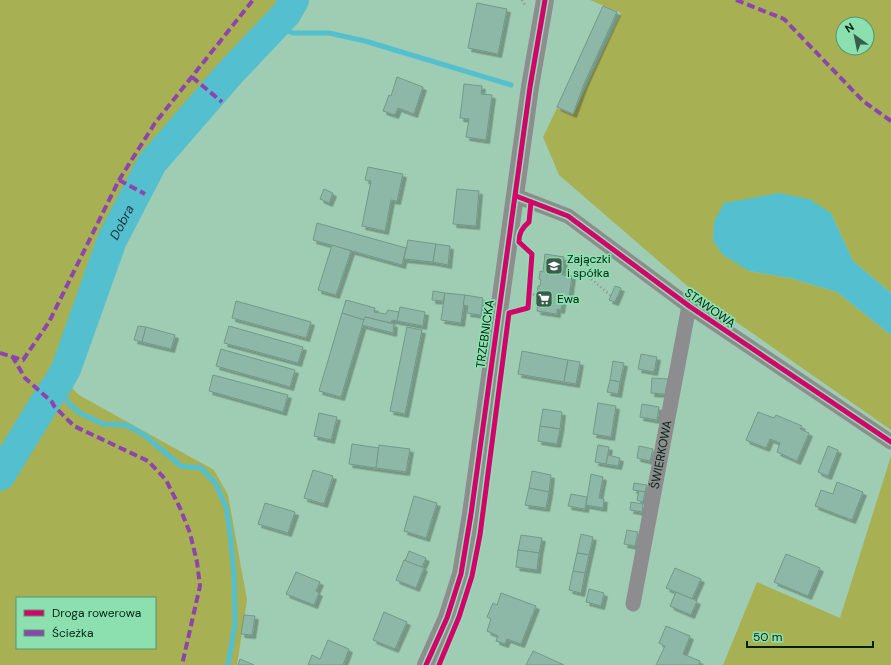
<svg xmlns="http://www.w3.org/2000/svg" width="891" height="665" font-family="'DM Sans',sans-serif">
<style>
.green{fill:#a8b054;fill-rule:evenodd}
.water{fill:#54bfce}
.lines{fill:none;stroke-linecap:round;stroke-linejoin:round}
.stream{stroke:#54bfce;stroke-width:5}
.river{stroke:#54bfce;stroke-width:30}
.building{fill:#8db8a7;stroke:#739889;filter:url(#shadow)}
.path{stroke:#848e8a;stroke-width:2.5;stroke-dasharray:1 3;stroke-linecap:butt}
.minor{stroke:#8d8c8e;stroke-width:15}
.tertiary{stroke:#8d8c8e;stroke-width:18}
.quiet{stroke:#8e44ad;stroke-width:4;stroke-dasharray:8 4;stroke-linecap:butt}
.cycleway-casing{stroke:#8ce0b0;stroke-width:8}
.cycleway{stroke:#d6006c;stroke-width:5}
.labels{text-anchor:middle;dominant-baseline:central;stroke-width:3.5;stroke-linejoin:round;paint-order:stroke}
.poi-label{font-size:12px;fill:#002210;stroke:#8ce0b0;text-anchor:start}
.street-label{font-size:12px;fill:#002210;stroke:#8ce0b0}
.water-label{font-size:13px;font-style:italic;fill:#19343b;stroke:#8ce0b0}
</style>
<defs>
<filter id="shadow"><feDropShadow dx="3.5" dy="3.5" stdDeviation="0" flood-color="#0004"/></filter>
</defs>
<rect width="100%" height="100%" fill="#9fcdb3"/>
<g class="green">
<path d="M0,0H280L275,9L190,99L131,177L89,269L51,367L79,395L214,470L228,495L247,600L237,665H0ZM17,598H155V648H17Z"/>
<path d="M590,0H891V293L853,261L831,213L749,271L790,278L837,292L891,335V430L699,296L559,175L543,137L557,108L573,115L621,13ZM843,24H867V48H843Z"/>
<polygon points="891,456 891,665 723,665 757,582 840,618"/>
</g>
<polygon class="water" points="779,193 809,199 831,213 853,261 891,293 891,335 837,292 790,278 749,271 723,255 713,241 714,222 724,203"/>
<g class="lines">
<g class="stream">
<polyline points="276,25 281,29 293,33 329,33 365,41 511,85"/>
<polyline points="57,385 69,404 80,413 103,424 126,425 143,434 181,466 201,468 216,484 226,507 230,533 234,573 235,624 228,665"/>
</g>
<path class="river" id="s1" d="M0,476L47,399L57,385L66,369L112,240L152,163L231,72L286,14L294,0"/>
</g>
<g class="building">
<polygon points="477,3 507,9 498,54 468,48"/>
<polygon points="603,6 617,12 584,84 573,114 557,107"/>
<polygon points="397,77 423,87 414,114 398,108 395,115 383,111 389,95 391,96"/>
<polygon points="464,84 482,86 481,94 492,95 486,140 466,137 469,119 460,118"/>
<polygon points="368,167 403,174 397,201 391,200 385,231 362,226 371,181 365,180"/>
<polygon points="324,189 333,193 329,203 320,199"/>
<polygon points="457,189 479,191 476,226 453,224"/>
<polygon points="317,223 406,248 402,265 313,240"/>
<polygon points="408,240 436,244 433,262 404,259"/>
<polygon points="436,244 450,246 448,265 433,262"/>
<polygon points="332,245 351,251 336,295 318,290"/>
<polygon points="545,254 564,257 562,275 572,276 569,297 563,297 561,310 557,309 557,314 537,311 539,293 537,293 538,286 540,286 541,280 539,279 540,271 543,272"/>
<polygon points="615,286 621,288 615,302 609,300"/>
<polygon points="433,291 445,293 443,301 432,300"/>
<polygon points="445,293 465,295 461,323 441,320"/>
<polygon points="465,295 483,298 481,315 467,313 468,306 463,305"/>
<polygon points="346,300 375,308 374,312 386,314 388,310 399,312 397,321 392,320 391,323 365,317 364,320 342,313"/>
<polygon points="236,301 311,322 306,338 232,318"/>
<polygon points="400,307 425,312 423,326 397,321"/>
<polygon points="342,313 364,320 341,397 319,391"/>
<polygon points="365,317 394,324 393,333 362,325"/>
<polygon points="138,326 146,327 142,342 134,340"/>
<polygon points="229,326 303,347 298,363 224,343"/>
<polygon points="146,327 175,335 171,349 142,342"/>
<polygon points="407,327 422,330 405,414 390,411"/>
<polygon points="221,349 295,370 290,387 216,366"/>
<polygon points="522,351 568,360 564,382 518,374"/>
<polygon points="641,354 657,357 654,372 638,369"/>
<polygon points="568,360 580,362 576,384 564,382"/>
<polygon points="613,361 624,363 620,382 610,380"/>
<polygon points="213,375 288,395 283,412 209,391"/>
<polygon points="652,378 668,379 665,394 651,393"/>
<polygon points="610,380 620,382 618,394 607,392"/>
<polygon points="598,403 616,406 611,437 593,434"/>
<polygon points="642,404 659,407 657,420 640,417"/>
<polygon points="543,409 562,412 560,429 540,426"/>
<polygon points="758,412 774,418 776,415 802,426 800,429 809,433 797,461 777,452 780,443 770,439 766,448 746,440"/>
<polygon points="319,413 337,417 331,440 314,436"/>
<polygon points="540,426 560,429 557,444 538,441"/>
<polygon points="352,444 379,448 376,468 349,464"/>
<polygon points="379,445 410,449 406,472 376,468"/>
<polygon points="598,445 609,447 606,464 595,462"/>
<polygon points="639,446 653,449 650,461 637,458"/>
<polygon points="828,446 838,450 828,476 818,472"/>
<polygon points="608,455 620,458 618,466 606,464"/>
<polygon points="313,470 333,476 324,504 304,498"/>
<polygon points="532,471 551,475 549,492 529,488"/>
<polygon points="591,474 603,477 599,498 604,499 603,508 586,505"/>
<polygon points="837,482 863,492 852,520 815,506 821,490 833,494"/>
<polygon points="634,483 647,485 645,492 633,490"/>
<polygon points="529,488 549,492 546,508 525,505"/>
<polygon points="639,491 645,492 643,502 637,500"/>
<polygon points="571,494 587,497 585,509 568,506"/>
<polygon points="414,496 437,503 426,538 404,531"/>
<polygon points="631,502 643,504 642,512 630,510"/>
<polygon points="265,503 295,512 288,533 258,524"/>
<polygon points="627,530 638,532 635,546 624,544"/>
<polygon points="581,534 593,537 589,555 577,553"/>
<polygon points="521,535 542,538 539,553 518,550"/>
<polygon points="518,550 539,553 537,570 516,567"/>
<polygon points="409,551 426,558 422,567 405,561"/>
<polygon points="577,553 589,555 585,573 573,571"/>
<polygon points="786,554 820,568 808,596 774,582"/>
<polygon points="404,560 424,568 416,588 396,580"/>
<polygon points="675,568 701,579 692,599 666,588"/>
<polygon points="573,571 585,573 581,593 569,590"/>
<polygon points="296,572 320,582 316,591 319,593 314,605 286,594"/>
<polygon points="589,589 604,593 601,606 586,602"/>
<polygon points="676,592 697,601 691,615 670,606"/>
<polygon points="501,593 536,606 521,644 507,639 505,644 496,641 498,636 487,631 491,619 487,617 493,603 497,605"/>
<polygon points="384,612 407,622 395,649 373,640"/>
<polygon points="244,615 255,616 252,635 241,634"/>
<polygon points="666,626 690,636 683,654 700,661 699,665 656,665 665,646 659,643"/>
<polygon points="328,640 349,649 343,665 308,665 312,655 320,659"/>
<polygon points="533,651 564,665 526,665"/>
<polygon points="240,659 254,665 238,665"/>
</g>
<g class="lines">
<g class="path">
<polyline points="522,0 526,7"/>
<polyline points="584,276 590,278 610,295"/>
<polyline points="529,294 539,295"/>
</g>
<g class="minor">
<polyline points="516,196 568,216 689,306 891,442"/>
<path id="s2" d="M633,604L689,306"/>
</g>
<polyline class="tertiary" points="426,665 447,618 461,574 471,514 530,87 545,0"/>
<g class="quiet">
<polyline points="736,0 784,19 863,101 891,121"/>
<polyline points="192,77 222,102"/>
<polyline points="119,180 145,194"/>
<polyline points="0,353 23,360 49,322 119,180 155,123 253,0"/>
<polyline points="12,356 25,378 52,402 54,406 74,426 148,461 166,480 180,508 190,533 197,562 200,586 182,665"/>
</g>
<g class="cycleway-casing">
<g id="cycleway">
<polyline points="516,196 568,216 689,306 891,442"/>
<polyline points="426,665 447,618 461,574 471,514 530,87 545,0"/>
<path d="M439,665L459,617L472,576L480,535L509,313L528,308L532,254L519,242C519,233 522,228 529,222L531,202"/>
</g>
</g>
<use href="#cycleway" class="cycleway"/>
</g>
<defs>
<g id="school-square" transform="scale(0.9)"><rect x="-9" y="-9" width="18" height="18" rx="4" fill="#385e49" stroke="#8ce0b0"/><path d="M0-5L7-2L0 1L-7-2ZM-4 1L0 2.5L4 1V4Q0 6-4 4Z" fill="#fff"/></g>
<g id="supermarket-square" transform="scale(0.9)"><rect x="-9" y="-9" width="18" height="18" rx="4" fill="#385e49" stroke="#8ce0b0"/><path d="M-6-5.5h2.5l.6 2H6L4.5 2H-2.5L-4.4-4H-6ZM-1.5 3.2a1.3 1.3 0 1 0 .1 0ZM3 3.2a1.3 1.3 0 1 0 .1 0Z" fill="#fff"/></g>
</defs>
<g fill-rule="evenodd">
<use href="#school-square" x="554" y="266"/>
<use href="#supermarket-square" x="544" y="299"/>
</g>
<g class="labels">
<g class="poi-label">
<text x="567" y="259">Zajączki<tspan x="567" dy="14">i spółka</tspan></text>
<text x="557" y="299">Ewa</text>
</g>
<g class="street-label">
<text transform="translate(710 308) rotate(35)">STAWOWA</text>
<text transform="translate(485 334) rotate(-82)">TRZEBNICKA</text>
<text stroke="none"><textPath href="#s2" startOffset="152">ŚWIERKOWA</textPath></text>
</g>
<g class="water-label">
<text stroke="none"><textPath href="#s1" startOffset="283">Dobra</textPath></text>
</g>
</g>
<rect x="16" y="597" width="140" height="52" fill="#8ce0b0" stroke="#549470"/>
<rect x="24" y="610" width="20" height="6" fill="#d6006c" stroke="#549470"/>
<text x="52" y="617" font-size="12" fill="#002210">Droga rowerowa</text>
<rect x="24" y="630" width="20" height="6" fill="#8e44ad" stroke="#549470"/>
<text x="52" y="637" font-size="12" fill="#002210">Ścieżka</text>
<g transform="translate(855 36) rotate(327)"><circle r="19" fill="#8ce0b0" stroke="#549470"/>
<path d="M0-3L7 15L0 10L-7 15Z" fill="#385e49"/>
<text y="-6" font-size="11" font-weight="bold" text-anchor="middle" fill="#002210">N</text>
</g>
<path d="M747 641v6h126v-6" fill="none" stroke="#002210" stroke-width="2"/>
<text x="753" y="641" font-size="12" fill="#002210" stroke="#8ce0b0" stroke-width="3" paint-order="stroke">50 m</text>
</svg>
